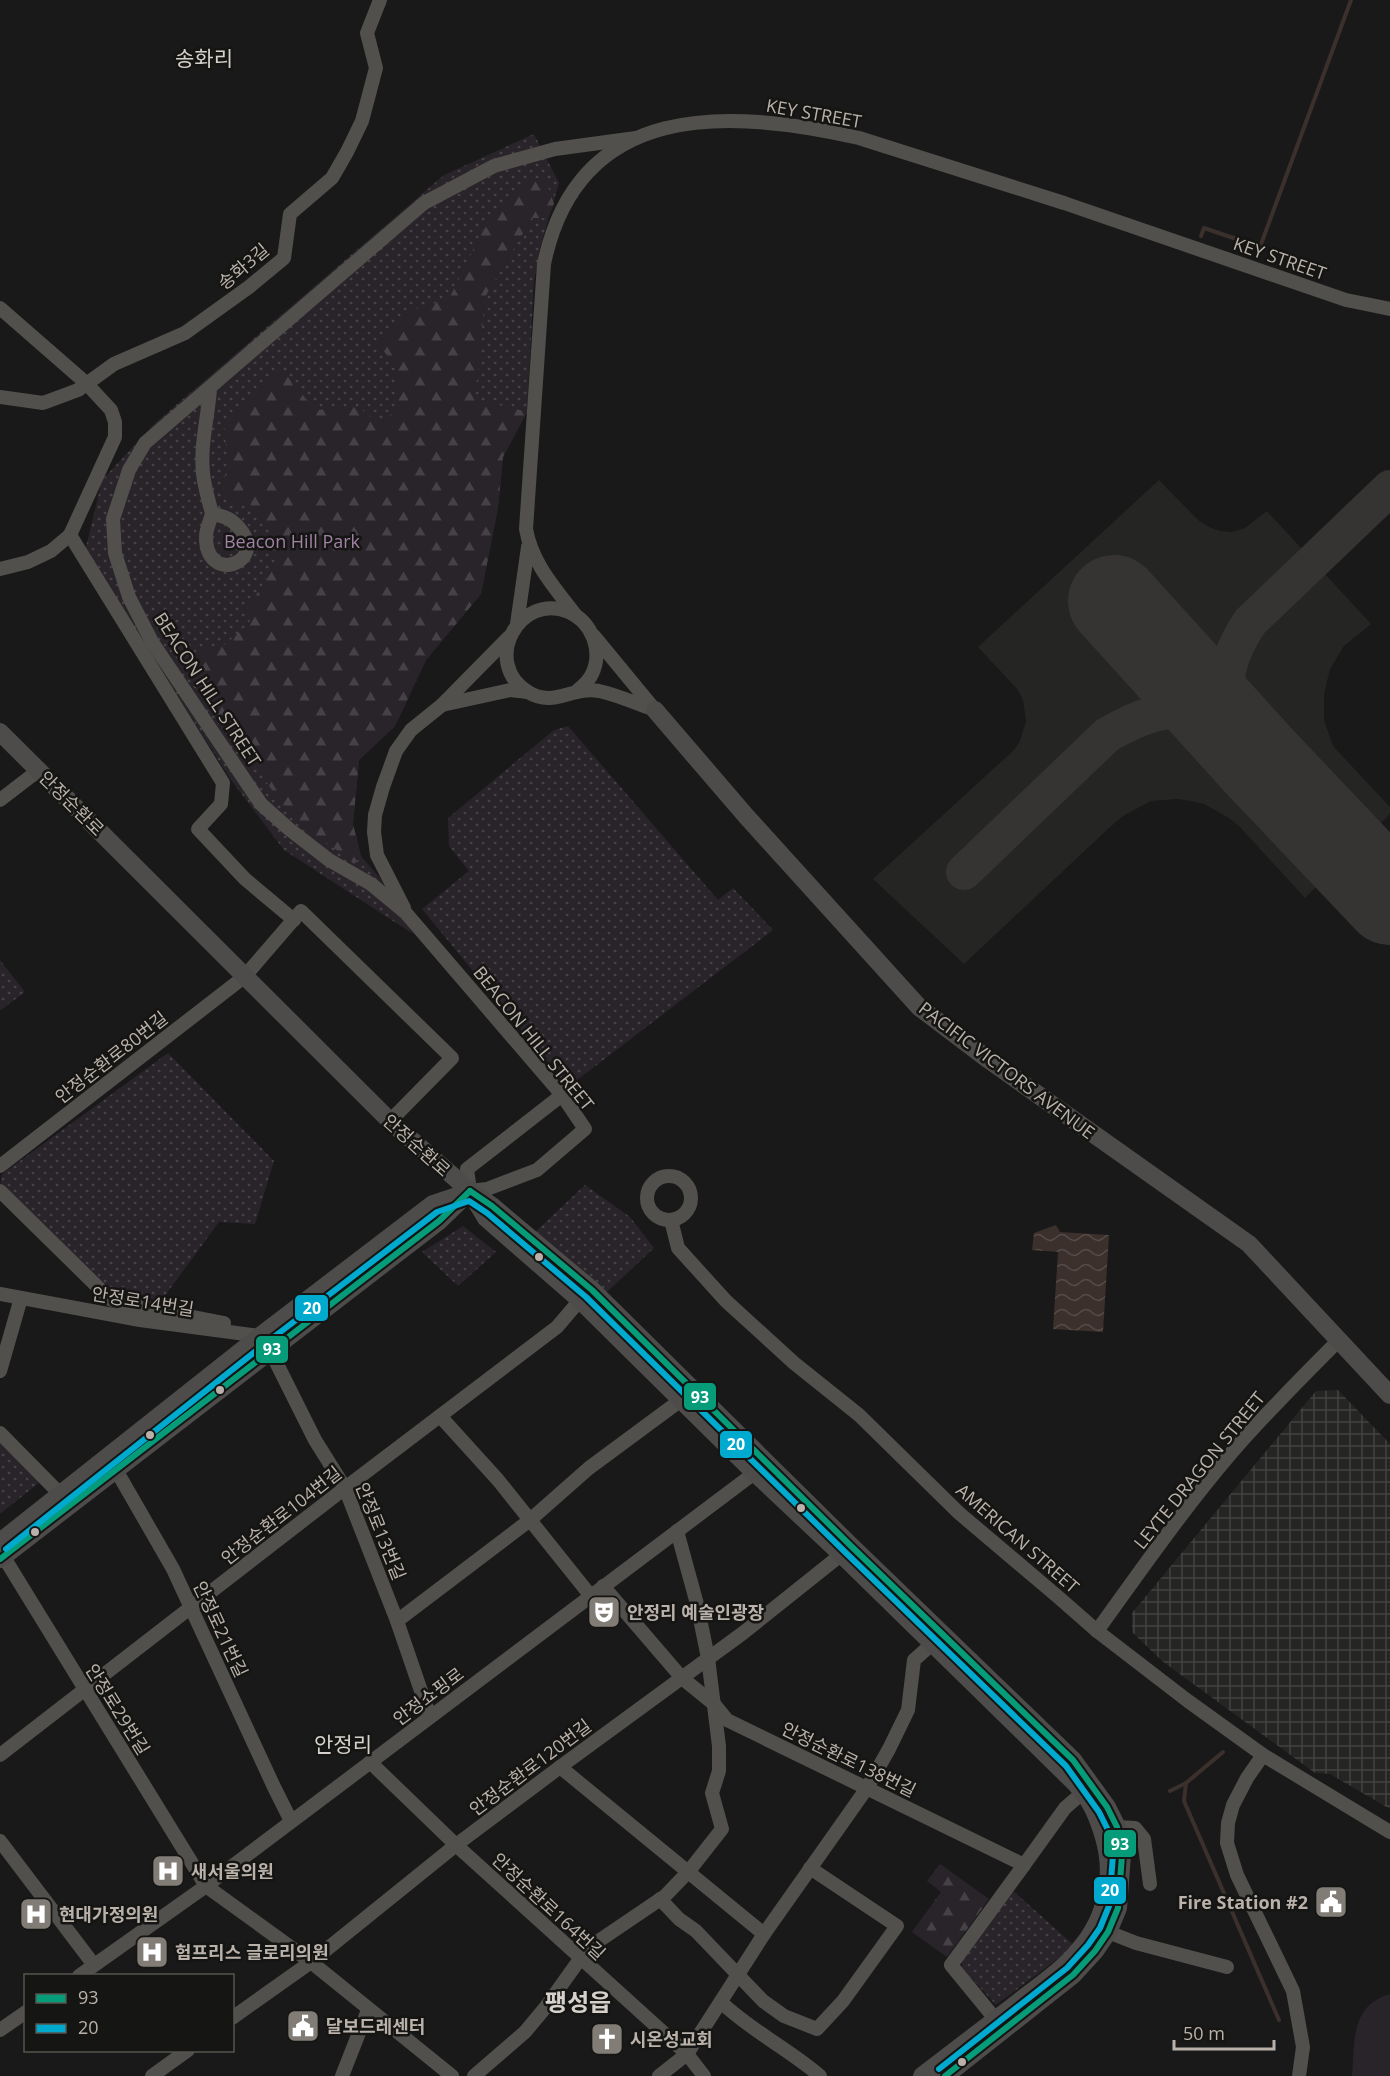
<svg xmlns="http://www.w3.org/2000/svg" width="1390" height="2076" font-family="'Open Sans','Noto Sans KR',sans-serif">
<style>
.built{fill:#252523}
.industrial{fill:url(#industrial-grid)}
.green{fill:url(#green-dots)}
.forest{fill:url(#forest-firs)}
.pitch{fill:#29232a}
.water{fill:url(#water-waves)}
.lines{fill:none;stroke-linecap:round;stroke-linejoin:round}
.stream{stroke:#3b302c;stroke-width:4}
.taxiway{stroke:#353433;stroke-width:36}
.runway{stroke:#353433;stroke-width:92}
.minor{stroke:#52504d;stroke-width:14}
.major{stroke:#4e4c4a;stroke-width:18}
.bus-1-casing{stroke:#151513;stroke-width:10}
.bus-2-casing{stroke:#151513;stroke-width:10}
.bus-1{stroke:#069c7a;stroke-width:6}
.bus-2{stroke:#00a9ce;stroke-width:6}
.bus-dot{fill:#bab2aa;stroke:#151513;stroke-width:2}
.labels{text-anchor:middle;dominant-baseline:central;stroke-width:5;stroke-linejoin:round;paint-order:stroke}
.street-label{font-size:18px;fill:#bab2aa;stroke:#151513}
.park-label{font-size:18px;fill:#a182a5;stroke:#151513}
.poi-label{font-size:18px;font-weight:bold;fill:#bab2aa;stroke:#151513;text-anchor:start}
.quarter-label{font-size:21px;fill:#d6d1cb;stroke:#151513}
.district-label{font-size:24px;font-weight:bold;fill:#d6d1cb;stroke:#151513}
.line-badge{stroke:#151513;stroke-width:2}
.badge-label{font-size:16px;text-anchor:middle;font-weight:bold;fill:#fff}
</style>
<defs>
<pattern id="industrial-grid" width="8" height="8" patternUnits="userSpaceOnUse" patternTransform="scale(1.5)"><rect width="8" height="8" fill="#252523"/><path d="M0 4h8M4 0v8" fill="none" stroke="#434240"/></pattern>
<pattern id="green-dots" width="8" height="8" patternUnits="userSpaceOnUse" patternTransform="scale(1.5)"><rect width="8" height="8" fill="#29232a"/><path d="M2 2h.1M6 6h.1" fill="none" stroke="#464146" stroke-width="1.8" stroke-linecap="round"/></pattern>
<pattern id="forest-firs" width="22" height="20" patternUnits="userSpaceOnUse" patternTransform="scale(1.5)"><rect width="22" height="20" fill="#29232a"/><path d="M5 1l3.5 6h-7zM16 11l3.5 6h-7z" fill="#464146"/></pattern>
<pattern id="water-waves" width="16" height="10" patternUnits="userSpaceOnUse" patternTransform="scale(1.5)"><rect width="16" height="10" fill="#3b302c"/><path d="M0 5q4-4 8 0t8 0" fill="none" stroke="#554c48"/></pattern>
</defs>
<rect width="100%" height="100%" fill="#191919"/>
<polygon class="built" points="1159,480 1198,520 1209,527 1220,531 1232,532 1245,528 1267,511 1371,624 1344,646 1330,669 1324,694 1324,720 1333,746 1390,807 1390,814 1305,898 1239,826 1229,818 1204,804 1191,801 1177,799 1151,801 1123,816 1109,828 964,964 873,879 1014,750 1020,741 1026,721 1023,700 1018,690 978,647"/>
<polygon class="industrial" points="1338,1390 1390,1444 1390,1809 1330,1774 1315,1773 1162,1661 1132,1632 1132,1613 1316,1391"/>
<g class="green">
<polygon points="534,134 559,183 540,248 534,282 527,412 503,457 498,508 481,594 426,660 395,726 359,760 353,824 361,856 379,877 413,934 284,850 231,780 85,551 102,480 155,423 444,175"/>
<polygon points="568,726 718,900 733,888 773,930 568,1087 422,909 469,871 449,846 448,818 554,730"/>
<polygon points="0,960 25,992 1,1010 0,1009"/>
<polygon points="168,1053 274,1161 255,1224 219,1222 161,1301 110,1290 0,1186 2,1174"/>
<polygon points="585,1185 630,1217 654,1248 607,1292 534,1233"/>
<polygon points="463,1226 496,1252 458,1286 422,1252"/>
<polygon points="0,1441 40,1482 0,1514"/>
<polygon points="1012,1890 1075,1946 996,2005 962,1968 962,1957"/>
</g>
<g class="forest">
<polygon points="545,178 554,204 548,218 532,218 485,297 475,399 527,412 503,457 498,508 481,594 426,660 395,726 359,760 353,824 361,856 354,864 344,855 295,822 176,656 223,646 250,623 247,609 277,563 268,525 249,503 227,504 222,483 228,467 224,424 280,367 315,410 359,407 377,423 396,412 395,365 378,344 415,309 449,299 490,215 526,183"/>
<polygon points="940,1864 989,1899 947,1957 912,1932 941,1892 927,1881"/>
</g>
<path class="pitch" d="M1390,1994V2076H1352C1355,2041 1350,2006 1390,1994Z"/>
<polygon class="water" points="1056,1225 1060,1232 1109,1235 1103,1332 1053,1329 1058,1252 1032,1250 1034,1233"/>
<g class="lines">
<g class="stream">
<polyline points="1201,236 1204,228 1260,247 1351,0"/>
<polyline points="1186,1783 1184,1801 1279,2020"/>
<polyline points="1170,1791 1186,1783 1223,1752"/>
</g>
<g class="taxiway">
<path d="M1248,746C1217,701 1221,666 1250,622L1390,488"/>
<path d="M964,872L1107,735C1178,694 1202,708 1259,761"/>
</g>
<polyline class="runway" points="1114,601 1259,761 1390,899"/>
<g class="minor">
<polyline points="0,308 86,383 111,410 115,422 115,437 70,535 51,551 28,562 0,569"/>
<path d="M210,389C208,417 200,445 203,473C204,486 209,501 212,514"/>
<polyline points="0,397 43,403 78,390 114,364 185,333 249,287 284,258 290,214 332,178 347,152 362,121 376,68 367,33 380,0"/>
<path d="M212,514C225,516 232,519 240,529C268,562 206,586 206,537C206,529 210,521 212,514Z"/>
<polyline points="70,535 223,783 221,804 198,829 245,879 294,920"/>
<path d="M577,617C556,589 532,564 526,529L544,264C578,100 728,108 859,138L1064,203L1346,300L1390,309"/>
<polyline points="517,624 528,547"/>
<polyline points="594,636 655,710"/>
<path d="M577,691C583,686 589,681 592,674C603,651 592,622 569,612C519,591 481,663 528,692C554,708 572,686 599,691C618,695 637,704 655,710"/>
<polyline points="442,705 510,690 528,692"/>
<polyline points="0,800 39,770"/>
<polyline points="404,908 377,855 374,832 375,815 383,787 396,751 411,730 442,705 509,637"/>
<polyline points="562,1095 467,1169 470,1191 487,1189 537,1170 585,1129 562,1095 405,912 371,884 329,860 289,829 261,804 152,642 129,597 115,553 113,519 129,470 145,443 424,203 494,166 555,149 636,138"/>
<polyline points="0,1166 244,977 301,911 452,1058 390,1121"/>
<circle cx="669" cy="1198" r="22"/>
<polyline points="0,1191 110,1299 122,1303 224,1323"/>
<polyline points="671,1220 678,1248 726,1301 794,1363 859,1415 959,1513 1057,1596 1097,1631 1188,1701 1263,1755 1390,1832"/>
<polyline points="0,1294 140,1320 260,1336 270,1350 315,1440 345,1488 397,1621 430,1717"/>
<polyline points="0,1371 21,1298"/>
<polyline points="440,1416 498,1480 590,1595"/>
<polyline points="0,1433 66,1500"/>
<polyline points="112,1463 173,1569 274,1787 291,1821"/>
<polyline points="0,1551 206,1886 311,1962 452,2076"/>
<polyline points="603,1586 682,1678 714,1704 727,1720 1024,1865 1065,1808 1088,1788"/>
<polyline points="397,1621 530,1520 589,1468 681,1400"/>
<path d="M1097,1631C1141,1570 1184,1508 1233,1451C1266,1413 1302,1377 1338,1341"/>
<polyline points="0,1755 345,1488 557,1327 580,1300"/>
<polyline points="1263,1755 1247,1778 1233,1805 1228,1823 1227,1843 1237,1875 1293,1991 1303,2047 1299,2076"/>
<polyline points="370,1762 456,1845 687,2054 704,2076"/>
<polyline points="560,1767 764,1934"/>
<polyline points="1117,1827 1135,1828 1144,1839 1150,1884"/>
<polyline points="0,1841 94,1965"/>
<polyline points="660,1899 679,1919 696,1931 763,2001 784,2016 817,2029 843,2001 897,1926 810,1868"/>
<polyline points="1108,1932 1136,1943 1227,1967"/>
<polyline points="79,1976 206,1886 761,1468"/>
<path d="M721,2002C751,2031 789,2049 820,2076"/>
<polyline points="232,2018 311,1962 456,1845 560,1767 743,1633 847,1550"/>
<polyline points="1001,2026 951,1965 1024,1865"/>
<polyline points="0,2030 26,2012"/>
<polyline points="152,2076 188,2050"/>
<polyline points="342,2076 368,2010"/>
<polyline points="474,2076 525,2032 545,2008 580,1959 600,1940 665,1896 689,1871 722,1829 712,1793 719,1771 719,1746 708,1658 697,1604 677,1531"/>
<polyline points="659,2076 687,2054 764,1934 867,1788 889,1749 908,1710 914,1660 939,1638"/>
</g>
<g class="major">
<polyline points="655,710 746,816 919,1007 989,1060 1249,1244 1390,1395"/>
<polyline points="0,732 390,1121 470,1191 492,1206 592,1290 851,1546 1073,1760 1107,1807 1117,1827 1122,1855 1118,1908 1108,1932 1095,1951 1073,1975 945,2076"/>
<path d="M474,1198L486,1218L580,1300L755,1473L841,1554L1075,1783C1090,1798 1097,1815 1103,1834C1116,1875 1107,1918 1079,1950C1063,1970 1036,1988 1016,2004C985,2028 953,2052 922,2076"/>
<polyline points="0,1542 260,1336 433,1204 463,1194"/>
<polyline points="0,1559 439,1221 470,1191"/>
</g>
<g class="bus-1-casing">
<g id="bus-1">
<polyline points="470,1191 492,1206 592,1290 851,1546 1073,1760 1107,1807 1117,1827 1122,1855 1118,1908 1108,1932 1095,1951 1073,1975 945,2076"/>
<polyline points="0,1559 439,1221 470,1191"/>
</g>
</g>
<g class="bus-2-casing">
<polyline id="bus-2" points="6,1549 266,1343 437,1212 469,1201 487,1213 586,1297 845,1552 1066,1766 1099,1812 1108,1830 1113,1855 1109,1906 1100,1928 1088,1945 1067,1968 939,2069"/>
</g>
<use href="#bus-1" class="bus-1"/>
<use href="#bus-2" class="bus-2"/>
</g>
<defs>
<g id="theatre-square" transform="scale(1.725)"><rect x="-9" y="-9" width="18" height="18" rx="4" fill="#827c77" stroke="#151513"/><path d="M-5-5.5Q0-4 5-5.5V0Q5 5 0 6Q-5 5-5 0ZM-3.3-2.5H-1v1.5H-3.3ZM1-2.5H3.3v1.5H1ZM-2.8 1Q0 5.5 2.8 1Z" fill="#fff"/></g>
<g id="hospital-square" transform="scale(1.725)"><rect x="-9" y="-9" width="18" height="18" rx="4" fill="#827c77" stroke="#151513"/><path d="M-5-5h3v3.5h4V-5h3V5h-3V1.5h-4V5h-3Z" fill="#fff"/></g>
<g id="civic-square" transform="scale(1.725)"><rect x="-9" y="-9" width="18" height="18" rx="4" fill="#827c77" stroke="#151513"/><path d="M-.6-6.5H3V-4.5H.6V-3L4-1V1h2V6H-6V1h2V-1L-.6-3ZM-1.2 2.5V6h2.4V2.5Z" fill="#fff"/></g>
<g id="church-square" transform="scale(1.725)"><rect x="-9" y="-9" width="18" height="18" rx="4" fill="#827c77" stroke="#151513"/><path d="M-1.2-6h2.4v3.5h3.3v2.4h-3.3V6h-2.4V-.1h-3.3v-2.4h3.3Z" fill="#fff"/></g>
</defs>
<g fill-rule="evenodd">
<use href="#theatre-square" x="604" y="1612"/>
<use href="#hospital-square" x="168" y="1871"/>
<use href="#civic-square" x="1331" y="1902"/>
<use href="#hospital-square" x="36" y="1914"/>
<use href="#hospital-square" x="152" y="1952"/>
<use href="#civic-square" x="303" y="2026"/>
<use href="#church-square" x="607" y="2039"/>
</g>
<g class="bus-dot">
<circle cx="539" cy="1257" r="5"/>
<circle cx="220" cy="1390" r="5"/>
<circle cx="150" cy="1435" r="5"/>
<circle cx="801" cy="1508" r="5"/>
<circle cx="35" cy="1532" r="5"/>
<circle cx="962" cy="2062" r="5"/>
</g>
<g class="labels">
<g class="street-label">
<text transform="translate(814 113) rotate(10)">KEY STREET</text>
<text transform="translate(1280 258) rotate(19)">KEY STREET</text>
<text transform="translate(243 266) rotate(-40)">송화3길</text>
<text transform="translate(208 689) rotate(57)">BEACON HILL STREET</text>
<text transform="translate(72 803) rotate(45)">안정순환로</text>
<text transform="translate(534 1038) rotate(51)">BEACON HILL STREET</text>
<text transform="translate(111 1057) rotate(-38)">안정순환로80번길</text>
<text transform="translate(1007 1070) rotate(37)">PACIFIC VICTORS AVENUE</text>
<text transform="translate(417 1145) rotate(42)">안정순환로</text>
<text transform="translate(143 1301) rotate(9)">안정로14번길</text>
<text transform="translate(1199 1470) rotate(-51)">LEYTE DRAGON STREET</text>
<text transform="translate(281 1515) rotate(-38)">안정순환로104번길</text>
<text transform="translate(381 1531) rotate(68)">안정로13번길</text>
<text transform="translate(1018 1538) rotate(41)">AMERICAN STREET</text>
<text transform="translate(221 1629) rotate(65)">안정로21번길</text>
<text transform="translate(428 1696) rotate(-37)">안정쇼핑로</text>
<text transform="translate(118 1709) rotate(58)">안정로29번길</text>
<text transform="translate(849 1759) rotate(26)">안정순환로138번길</text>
<text transform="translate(530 1767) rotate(-37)">안정순환로120번길</text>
<text transform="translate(549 1906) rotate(43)">안정순환로164번길</text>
</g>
<g class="park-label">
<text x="292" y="541">Beacon Hill Park</text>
</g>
<g class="poi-label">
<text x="627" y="1612">안정리 예술인광장</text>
<text x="191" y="1871">새서울의원</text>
<text x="1308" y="1902" text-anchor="end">Fire Station #2</text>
<text x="59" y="1914">현대가정의원</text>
<text x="175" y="1952">험프리스 글로리의원</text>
<text x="326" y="2026">달보드레센터</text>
<text x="630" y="2039">시온성교회</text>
</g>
<g class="quarter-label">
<text x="204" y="58">송화리</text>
<text x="343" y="1744">안정리</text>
</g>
<g class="district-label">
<text x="578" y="2001">팽성읍</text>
</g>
</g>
<g class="line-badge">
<rect x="294" y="1294" width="35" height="28" rx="6" fill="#00a9ce"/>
<rect x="255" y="1335" width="34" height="29" rx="6" fill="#069c7a"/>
<rect x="683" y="1382" width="34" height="29" rx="6" fill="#069c7a"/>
<rect x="719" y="1430" width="34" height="29" rx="6" fill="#00a9ce"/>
<rect x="1103" y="1829" width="34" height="29" rx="6" fill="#069c7a"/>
<rect x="1093" y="1876" width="34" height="29" rx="6" fill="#00a9ce"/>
</g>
<g class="badge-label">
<text x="312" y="1314">20</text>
<text x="272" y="1355">93</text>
<text x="700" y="1403">93</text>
<text x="736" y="1450">20</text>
<text x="1120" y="1850">93</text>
<text x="1110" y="1896">20</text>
</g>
<rect x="24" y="1974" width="210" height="78" fill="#151513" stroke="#57544f" stroke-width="1.5"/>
<rect x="36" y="1994" width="30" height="9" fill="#069c7a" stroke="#57544f" stroke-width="1.5"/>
<text x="78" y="2004" font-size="18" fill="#bab2aa">93</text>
<rect x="36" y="2024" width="30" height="9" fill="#00a9ce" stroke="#57544f" stroke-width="1.5"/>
<text x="78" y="2034" font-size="18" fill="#bab2aa">20</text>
<path d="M1174 2040v9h100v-9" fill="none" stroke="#bab2aa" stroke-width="3"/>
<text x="1183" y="2040" font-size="18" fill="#bab2aa" stroke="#151513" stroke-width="4.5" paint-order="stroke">50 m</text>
</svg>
